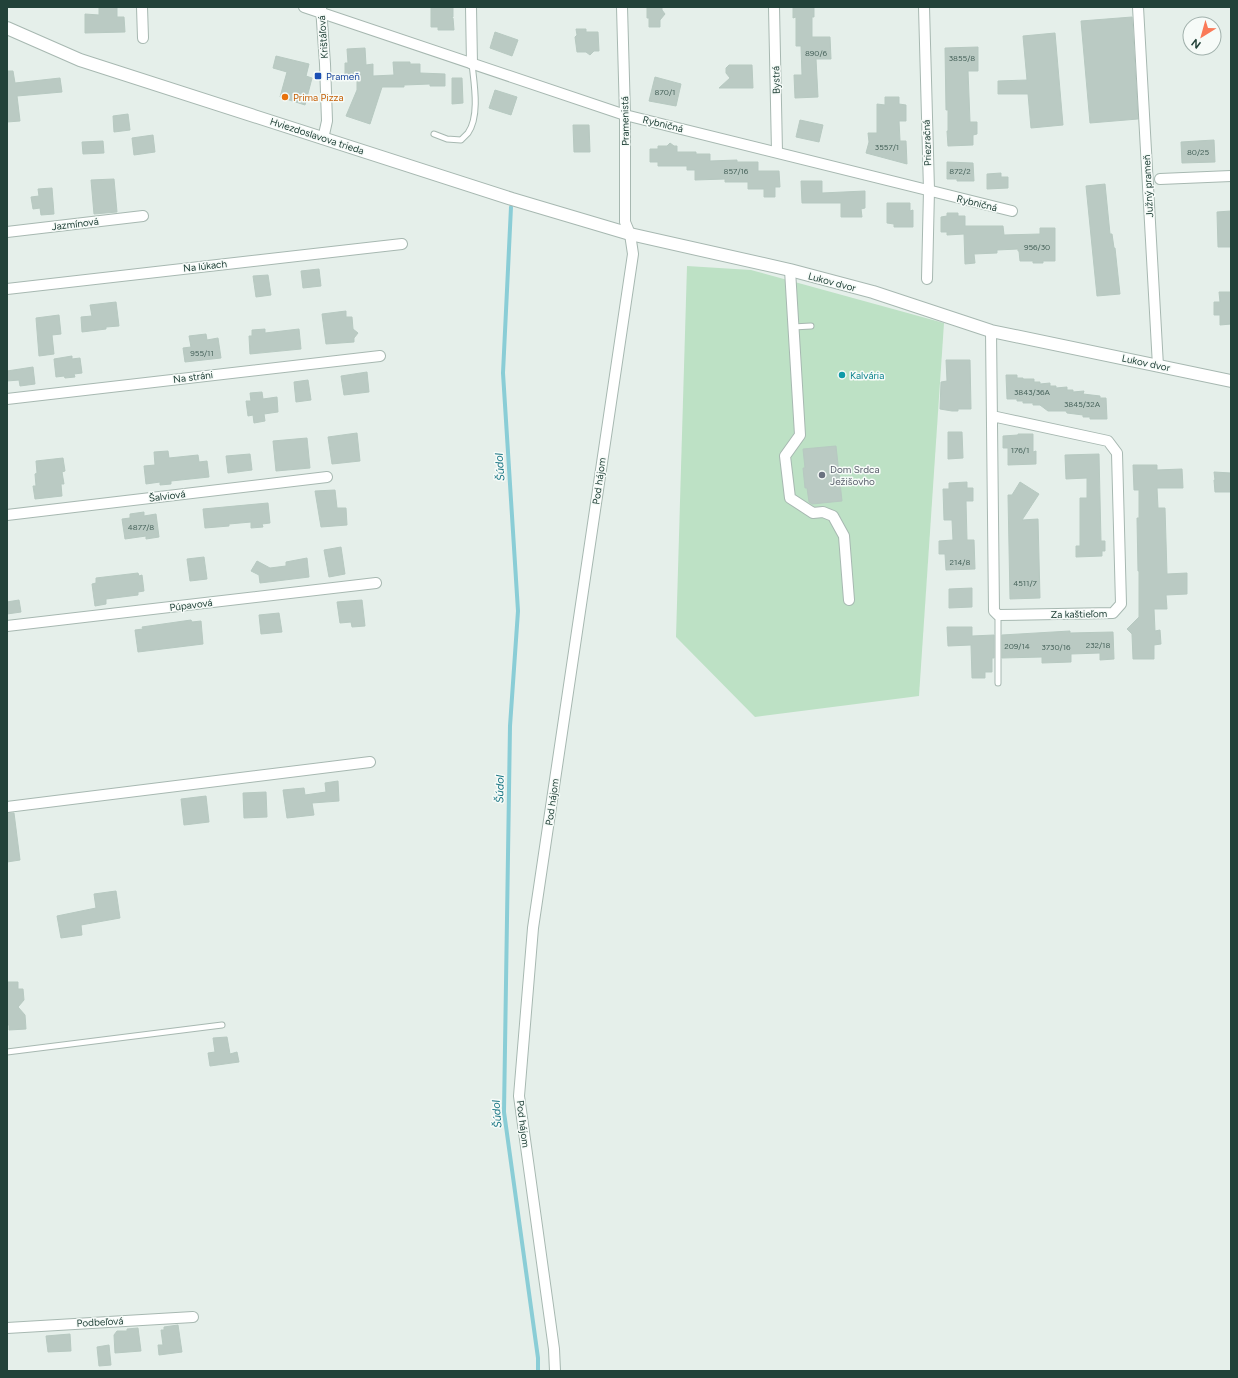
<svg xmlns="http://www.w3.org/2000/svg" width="1238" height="1378" font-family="Figtree,sans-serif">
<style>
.green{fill:#bde1c5}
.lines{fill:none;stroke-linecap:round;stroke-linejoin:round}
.stream{stroke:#8acdd6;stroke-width:4}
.building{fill:#bacac3;stroke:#b7c9c1}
.service-casing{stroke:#a7b8b1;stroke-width:7}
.minor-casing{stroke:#a7b8b1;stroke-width:12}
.tertiary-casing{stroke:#a7b8b1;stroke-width:14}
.service{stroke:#fff;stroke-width:5}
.minor{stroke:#fff;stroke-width:10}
.tertiary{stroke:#fff;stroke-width:12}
.transit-dot{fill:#1a4fb4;stroke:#f6fbf8;stroke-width:1.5}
.food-dot{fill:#e8710a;stroke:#f6fbf8;stroke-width:1.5}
.culture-dot{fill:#0f9aa8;stroke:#f6fbf8;stroke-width:1.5}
.worship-dot{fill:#6b7280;stroke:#f6fbf8;stroke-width:1.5}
.labels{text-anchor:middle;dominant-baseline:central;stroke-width:3;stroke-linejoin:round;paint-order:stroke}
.number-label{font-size:8px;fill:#48645c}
.street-label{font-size:10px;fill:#224239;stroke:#f6fbf8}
.transit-label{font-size:10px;fill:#164399;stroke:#f6fbf8;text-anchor:start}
.food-label{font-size:10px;fill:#c56008;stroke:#f6fbf8;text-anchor:start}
.culture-label{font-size:10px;fill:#0d838f;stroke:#f6fbf8;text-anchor:start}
.worship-label{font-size:10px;fill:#5b616d;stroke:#f6fbf8;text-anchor:start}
.water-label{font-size:11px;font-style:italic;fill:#187583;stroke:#f6fbf8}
</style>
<rect width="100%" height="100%" fill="#e5efea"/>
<polygon class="green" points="687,266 751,270 944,323 919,696 755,717 676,637"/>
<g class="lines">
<polyline class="stream" points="511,207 503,373 518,611 510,726 504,1112 538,1358 538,1371"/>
</g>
<g class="building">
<polygon points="99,7 117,7 117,17 124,17 125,32 85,33 85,14 99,15"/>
<polygon points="431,7 453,7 453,17 451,17 453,18 454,30 438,30 438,27 431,27"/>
<polygon points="647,7 662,7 662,10 665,14 660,20 660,27 649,27 649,18 647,18"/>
<polygon points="793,7 814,7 814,17 812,17 812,37 830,37 831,59 816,59 818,97 795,98 794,75 802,75 801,46 796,46 796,17 793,18"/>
<polygon points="1132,17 1138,119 1090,123 1081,21"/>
<polygon points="576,29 586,29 586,32 598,32 599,51 594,51 590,55 586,52 577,52 575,37 577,35"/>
<polygon points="495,32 518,40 512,56 490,48"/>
<polygon points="1055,33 1063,125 1031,128 1028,94 998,94 998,81 1027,80 1023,36"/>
<polygon points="978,47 978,71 968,71 970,122 977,122 977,134 973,135 973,145 948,146 947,131 948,131 948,110 946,110 945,48"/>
<polygon points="365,48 366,65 373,64 373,76 394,75 393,62 410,62 410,64 420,64 420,73 445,74 445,86 430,86 430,84 404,85 404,87 382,87 370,124 346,116 357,90 357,78 345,78 345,63 348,63 347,49"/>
<polygon points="276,56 309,64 306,76 312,78 305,105 280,97 287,72 273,68"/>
<polygon points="729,65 752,65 753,88 719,88 730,78 726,73 726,68"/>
<polygon points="7,71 13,71 15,83 60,78 62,92 17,96 20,121 7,122"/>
<polygon points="655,77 681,84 676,106 649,101"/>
<polygon points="452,78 462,78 463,103 452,104"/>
<polygon points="495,90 517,97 511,115 489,108"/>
<polygon points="885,97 899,97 899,104 906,105 906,121 899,121 900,141 906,141 907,164 866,153 869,142 868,133 877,133 877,104 885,105"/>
<polygon points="128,114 130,130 114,132 113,116"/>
<polygon points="800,120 823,125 819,142 796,137"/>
<polygon points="573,125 589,125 590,152 574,152"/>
<polygon points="153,135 155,152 134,155 132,138"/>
<polygon points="1214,140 1215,162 1182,163 1181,142"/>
<polygon points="103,141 104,153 83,154 82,142"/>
<polygon points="670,143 674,146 677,146 677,152 696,152 696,154 710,154 710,161 737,160 737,162 758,162 758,171 779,171 780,187 775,187 775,197 764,197 764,189 748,189 748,182 725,182 725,179 695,180 695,170 687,170 687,166 658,166 658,162 650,162 650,149 658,149 658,146 667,146"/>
<polygon points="947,162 973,163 974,181 957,181 957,179 947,179"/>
<polygon points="1001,173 1001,177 1008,177 1008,188 987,189 987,174"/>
<polygon points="114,179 117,212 94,214 91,180"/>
<polygon points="801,181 822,181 822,193 865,191 865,208 861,209 862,217 841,217 841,203 802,203"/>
<polygon points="1105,184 1110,234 1112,234 1114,248 1115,248 1120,294 1097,296 1086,186"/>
<polygon points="52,188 54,214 41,215 40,208 33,209 31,197 39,196 38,189"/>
<polygon points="887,203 910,203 910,211 913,210 913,227 894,227 894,224 887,223"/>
<polygon points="1231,211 1231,247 1218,247 1217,212"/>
<polygon points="947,213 958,213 958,216 965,216 965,226 1003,226 1004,235 1040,234 1040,228 1055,228 1055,261 1043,261 1043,263 1033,263 1033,261 1020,261 1019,251 1018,251 1018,249 997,250 997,253 974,254 975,263 965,264 964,234 947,235 947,232 941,232 941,217 947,216"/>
<polygon points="319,269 321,286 303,288 301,271"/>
<polygon points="268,275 271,295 256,297 253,276"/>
<polygon points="1219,292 1231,292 1231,324 1220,325 1220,315 1214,315 1214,302 1220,302"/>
<polygon points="116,302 119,326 106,327 106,329 82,332 81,317 92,316 90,305"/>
<polygon points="346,311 346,317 352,317 353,329 358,333 354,338 354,342 326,344 322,314"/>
<polygon points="59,315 61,334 52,335 54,354 39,356 36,318"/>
<polygon points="265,329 265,333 299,329 301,349 250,354 249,336 252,336 252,330"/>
<polygon points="206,334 207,340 218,338 221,358 185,362 183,348 191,347 189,336"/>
<polygon points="72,356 72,359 80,358 82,373 74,374 75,377 65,378 64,376 56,377 54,359"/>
<polygon points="946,360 970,360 971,409 958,409 958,411 952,411 940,409 941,382 947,381"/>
<polygon points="33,367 35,384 20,386 19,380 7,381 7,371"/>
<polygon points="367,372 369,392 344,395 341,376"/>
<polygon points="1006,375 1017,375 1017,378 1023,378 1023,379 1034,379 1034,382 1040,382 1040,384 1050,383 1050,386 1056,386 1056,388 1067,387 1067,390 1073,390 1073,392 1084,391 1083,394 1100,396 1100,398 1106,398 1107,419 1090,419 1090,417 1083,417 1083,415 1067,413 1066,411 1048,411 1040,405 1033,405 1033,403 1023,403 1023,401 1017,401 1017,399 1007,399"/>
<polygon points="308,380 311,400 296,402 294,382"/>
<polygon points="262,392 263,399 277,397 278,412 264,414 265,421 254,423 253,415 248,416 246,401 251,401 250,393"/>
<polygon points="948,432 962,432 963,458 948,459"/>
<polygon points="357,433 360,461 332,464 328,437"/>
<polygon points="1018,434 1033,434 1033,452 1036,451 1036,464 1008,465 1008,448 1003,448 1003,436 1018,435"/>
<polygon points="307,438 310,468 276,471 273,441"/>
<polygon points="836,446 842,501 812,504 809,502 807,488 805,488 803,468 805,468 803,449"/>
<polygon points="168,451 169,458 198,455 199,462 207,461 209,477 171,481 171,484 160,485 160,482 146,484 144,466 155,465 154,452"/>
<polygon points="250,454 252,470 228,473 226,456"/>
<polygon points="1099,454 1101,541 1105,541 1105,551 1102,551 1102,556 1076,557 1076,546 1080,546 1080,498 1087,498 1087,478 1066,479 1065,455"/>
<polygon points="63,458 65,471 62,472 64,484 61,484 62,496 35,499 33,486 36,486 35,474 37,473 36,461"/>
<polygon points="1133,465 1157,465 1157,470 1182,469 1183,488 1157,488 1158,508 1165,508 1167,574 1187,573 1187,594 1166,595 1167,609 1154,609 1155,631 1160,630 1161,644 1154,645 1154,659 1133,659 1132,634 1127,629 1139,617 1139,571 1138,571 1137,518 1139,518 1139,490 1134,490"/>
<polygon points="1214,472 1231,473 1231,492 1215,492 1214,480 1215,480"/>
<polygon points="967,482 967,488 973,488 973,501 966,501 967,540 974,540 975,569 946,570 945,554 939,554 939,541 953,540 952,520 944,520 943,489 949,489 949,483"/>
<polygon points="1020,482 1039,494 1022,520 1038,519 1040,598 1010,599 1008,495 1012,495"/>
<polygon points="335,490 337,508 346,508 347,525 321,527 315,491"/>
<polygon points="268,503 270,523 262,524 263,527 251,528 251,522 229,524 229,526 205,528 203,509"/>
<polygon points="144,512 144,516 156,514 159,537 146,539 146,536 125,539 122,519 130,518 130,514"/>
<polygon points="341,547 345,574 329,577 324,550"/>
<polygon points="204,557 207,579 190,581 187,559"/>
<polygon points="307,558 309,577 260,583 259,575 251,571 257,561 270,568 286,566 286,562"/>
<polygon points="138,573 139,576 142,575 144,591 138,592 138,595 106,599 106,604 95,606 92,584 96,583 96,578"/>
<polygon points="972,588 972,607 949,608 949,589"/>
<polygon points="19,600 21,612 7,614 7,602"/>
<polygon points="362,600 365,626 352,627 351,622 340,623 337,602"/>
<polygon points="279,613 282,632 261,634 259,615"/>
<polygon points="191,620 192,622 201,621 203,644 138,652 135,630 143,629 142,627"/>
<polygon points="947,627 972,627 972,636 994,635 994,658 992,658 992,672 985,672 985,678 972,678 971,645 948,646"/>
<polygon points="1070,631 1070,633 1113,632 1114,659 1100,660 1100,653 1071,654 1071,662 1042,663 1042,657 1002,658 1002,635"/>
<polygon points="338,781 339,801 312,803 314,815 287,818 283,790 304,788 305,795 326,792 325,783"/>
<polygon points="266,792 267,817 244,818 243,793"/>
<polygon points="206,796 209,822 184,825 181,799"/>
<polygon points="7,813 14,813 20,860 7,862"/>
<polygon points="116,891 120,918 81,925 82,935 61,938 57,916 96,908 94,894"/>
<polygon points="7,982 18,982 18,989 23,989 24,1000 18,1007 25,1015 26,1029 9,1030 9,1025 7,1025"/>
<polygon points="227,1037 230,1054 237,1052 239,1062 210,1066 208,1053 215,1052 213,1038"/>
<polygon points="178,1325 182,1352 159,1355 158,1345 163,1345 161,1330 164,1330 164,1327"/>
<polygon points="138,1328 141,1351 115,1353 114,1335 117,1331 127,1331 127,1329"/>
<polygon points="70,1334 71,1351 48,1352 46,1336"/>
<polygon points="109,1345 111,1365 99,1366 97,1347"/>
</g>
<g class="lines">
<g class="service-casing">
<g id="service">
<path d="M434,134L447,139L461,140C463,138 466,135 468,133C480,116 474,83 472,64"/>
<polyline points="793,327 811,326"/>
<polyline points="998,615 998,683"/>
<polyline points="7,1052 222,1025"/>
</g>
</g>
<g class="minor-casing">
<g id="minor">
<polyline points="142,7 143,38"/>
<polyline points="304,7 625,115 1012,211"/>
<polyline points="321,7 325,64 327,121 323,139"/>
<polyline points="471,7 472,64"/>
<polyline points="774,7 777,152"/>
<polyline points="924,7 929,190 927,279"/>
<polyline points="1138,7 1158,366"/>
<polyline points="1160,179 1231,176"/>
<polyline points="7,232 143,216"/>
<polyline points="790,270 800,435 785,456 790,498 813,513 823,512 833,516 844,536 849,600"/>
<polyline points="7,289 402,244"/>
<polyline points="991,331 994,611 998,615 1113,613 1121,604 1117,453 1108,441 992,416"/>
<polyline points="7,399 380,356"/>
<polyline points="7,515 327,477"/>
<polyline points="7,626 376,583"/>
<polyline points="7,807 370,762"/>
<polyline points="7,1328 193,1317"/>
<polyline points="555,1371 554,1349 519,1096 533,928 633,254 630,234 625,222 625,115 622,7"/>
</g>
</g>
<g class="tertiary-casing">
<polyline id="tertiary" points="7,28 80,60 512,199 630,234 790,270 873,292 991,331 1231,381"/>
</g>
<use href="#service" class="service"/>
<use href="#minor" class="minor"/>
<use href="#tertiary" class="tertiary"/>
</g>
<rect class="transit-dot" x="314" y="72" width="8" height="8" rx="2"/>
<circle class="food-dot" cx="285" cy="97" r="4"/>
<circle class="culture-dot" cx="842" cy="375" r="4"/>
<circle class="worship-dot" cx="822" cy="475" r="4"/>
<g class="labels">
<g class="number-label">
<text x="816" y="53">890/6</text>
<text x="962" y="58">3855/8</text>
<text x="665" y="92">870/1</text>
<text x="887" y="147">3557/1</text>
<text x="1198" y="152">80/25</text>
<text x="736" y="171">857/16</text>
<text x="960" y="171">872/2</text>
<text x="1037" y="247">956/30</text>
<text x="202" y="353">955/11</text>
<text x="1032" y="392">3843/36A</text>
<text x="1082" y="404">3845/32A</text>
<text x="1020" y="450">176/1</text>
<text x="141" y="527">4877/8</text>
<text x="960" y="562">214/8</text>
<text x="1025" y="583">4511/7</text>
<text x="1098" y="645">232/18</text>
<text x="1017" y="646">209/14</text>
<text x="1056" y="647">3730/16</text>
</g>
<g class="street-label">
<text transform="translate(323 37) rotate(-94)">Krištáľová</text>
<text transform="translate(776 80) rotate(-91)">Bystrá</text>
<text transform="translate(625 121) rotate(-91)">Pramenistá</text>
<text transform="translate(663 124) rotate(14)">Rybničná</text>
<text transform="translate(317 136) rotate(18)">Hviezdoslavova trieda</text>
<text transform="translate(927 143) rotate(-92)">Priezračná</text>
<text transform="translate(1148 186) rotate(-93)">Južný prameň</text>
<text transform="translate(977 203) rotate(14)">Rybničná</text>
<text transform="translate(75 224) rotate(-7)">Jazmínová</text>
<text transform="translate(205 266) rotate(-6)">Na lúkach</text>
<text transform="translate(832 282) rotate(15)">Lukov dvor</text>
<text transform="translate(1146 363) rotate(12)">Lukov dvor</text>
<text transform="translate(193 377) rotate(-7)">Na stráni</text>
<text transform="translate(599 481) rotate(-82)">Pod hájom</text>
<text transform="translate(167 496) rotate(-7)">Šalviová</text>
<text transform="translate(191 605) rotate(-7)">Púpavová</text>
<text transform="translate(1079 614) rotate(-1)">Za kaštieľom</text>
<text transform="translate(552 802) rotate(-82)">Pod hájom</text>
<text transform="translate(523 1124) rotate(83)">Pod hájom</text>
<text transform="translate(100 1322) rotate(-3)">Podbeľová</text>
</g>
<g class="transit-label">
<text x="326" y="76">Prameň</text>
</g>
<g class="food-label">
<text x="293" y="97">Prima Pizza</text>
</g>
<g class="culture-label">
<text x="850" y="375">Kalvária</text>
</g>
<g class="worship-label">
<text x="830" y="469">Dom Srdca<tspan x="830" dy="12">Ježišovho</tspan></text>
</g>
<g class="water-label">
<text transform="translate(500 467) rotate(-94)">Šúdol</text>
<text transform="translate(500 789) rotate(-89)">Šúdol</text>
<text transform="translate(497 1114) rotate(-94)">Šúdol</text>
</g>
</g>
<rect width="1238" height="1378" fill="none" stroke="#224239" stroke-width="16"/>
<g transform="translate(1202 36) rotate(217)"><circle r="19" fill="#f6fbf8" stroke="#a1b1ac"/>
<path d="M0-3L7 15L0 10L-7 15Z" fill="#fa7a58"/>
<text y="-6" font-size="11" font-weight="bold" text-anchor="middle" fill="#224239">N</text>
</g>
</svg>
